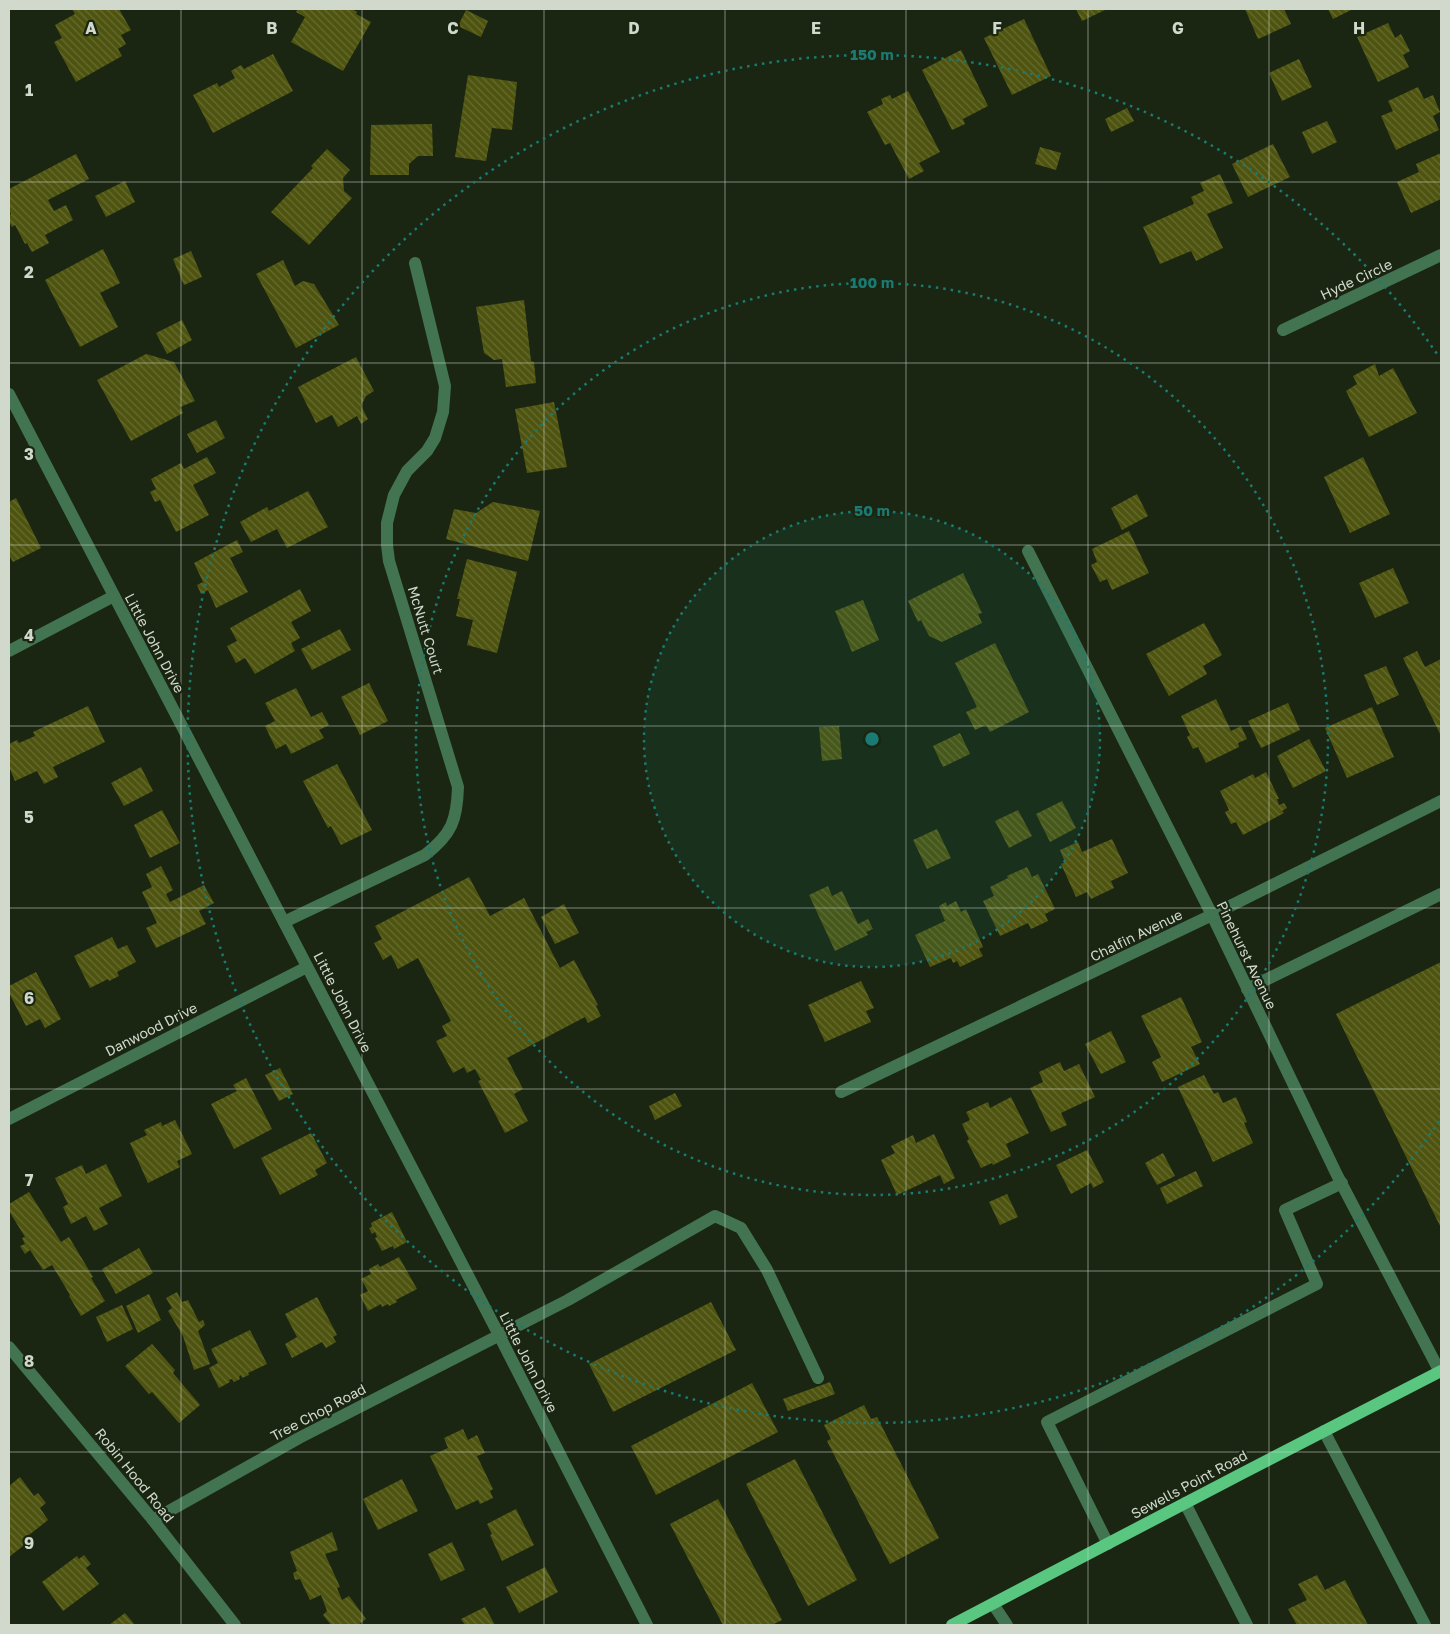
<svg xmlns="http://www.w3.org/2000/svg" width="1450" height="1634" font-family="'Golos Text',sans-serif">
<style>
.building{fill:url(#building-back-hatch)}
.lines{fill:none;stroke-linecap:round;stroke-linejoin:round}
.minor{stroke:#427452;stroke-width:12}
.major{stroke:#59c780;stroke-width:12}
.grid{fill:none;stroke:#d0d9cc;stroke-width:1;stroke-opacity:0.55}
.ring{fill:none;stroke:#197b73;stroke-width:2.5;stroke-dasharray:2.5 5}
.labels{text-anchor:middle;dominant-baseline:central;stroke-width:4.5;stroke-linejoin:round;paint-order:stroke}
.street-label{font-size:14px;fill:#d0d9cc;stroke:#1a2612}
.grid-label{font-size:16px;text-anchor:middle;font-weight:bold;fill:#d0d9cc;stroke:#1a2612;stroke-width:4.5;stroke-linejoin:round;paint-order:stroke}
.centre{fill:#197b73;stroke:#1a2612;stroke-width:2.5}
.ring-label{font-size:15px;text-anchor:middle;font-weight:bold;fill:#197b73;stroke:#1a2612;stroke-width:4.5;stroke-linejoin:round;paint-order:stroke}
</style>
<defs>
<pattern id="building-back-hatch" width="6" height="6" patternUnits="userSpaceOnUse" patternTransform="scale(1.25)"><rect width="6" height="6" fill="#4e540f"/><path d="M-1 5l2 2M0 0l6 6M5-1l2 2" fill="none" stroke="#666c31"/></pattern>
</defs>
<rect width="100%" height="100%" fill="#1a2612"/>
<g class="building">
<polygon points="72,9 119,9 131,30 121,35 126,44 118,49 122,56 76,82 54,42 62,38 55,25 75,14"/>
<polygon points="298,9 351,9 357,12 356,14 371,22 343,71 291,42 305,17 296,12"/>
<polygon points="1076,9 1107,9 1082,21"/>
<polygon points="1245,9 1284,9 1291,24 1258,39"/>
<polygon points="1328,9 1353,9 1333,19"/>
<polygon points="466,10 488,21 481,37 458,26"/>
<polygon points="1024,19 1051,76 1012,95 984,38"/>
<polygon points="1388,23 1395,38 1401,34 1410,51 1403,55 1409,67 1378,82 1357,37"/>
<polygon points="961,50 988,106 963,119 965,124 952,130 922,70"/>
<polygon points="273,54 293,91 213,133 193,95 217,83 219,87 235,78 231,71 241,65 244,69"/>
<polygon points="1299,59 1312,87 1282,101 1269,73"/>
<polygon points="468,75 517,82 512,130 492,128 486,161 455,157"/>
<polygon points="1418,87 1424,99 1433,95 1440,112 1433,116 1439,130 1396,150 1381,116 1393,111 1388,101"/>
<polygon points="908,91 940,152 919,163 924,171 909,179 890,143 885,145 867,112 883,104 881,99 890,95 892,99"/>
<polygon points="1127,108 1134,121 1111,132 1105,119"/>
<polygon points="1327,121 1337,142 1312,154 1302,132"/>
<polygon points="432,124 433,156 418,156 409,164 409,175 370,175 371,125"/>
<polygon points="1273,144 1290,177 1248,197 1232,164"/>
<polygon points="1040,147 1061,153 1056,170 1035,164"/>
<polygon points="327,149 350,170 343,178 344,191 352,198 309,245 271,212 313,168 311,166"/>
<polygon points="1441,153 1441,199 1411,213 1397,182 1419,172 1416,164"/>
<polygon points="76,154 89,179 48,200 54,211 66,205 73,220 45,235 49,243 32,252 27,243 25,244 15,225 12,227 9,221 9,216 11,214 9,209 9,189"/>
<polygon points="1220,174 1233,203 1207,214 1223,248 1196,261 1191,251 1160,264 1143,227 1194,204 1191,197 1204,191 1200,183"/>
<polygon points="125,181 135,202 106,217 95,196"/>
<polygon points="103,249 120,283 100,293 118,327 80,347 45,280"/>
<polygon points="191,251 202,277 184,285 173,259"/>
<polygon points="283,260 295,286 303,281 314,284 339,325 296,348 256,274"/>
<polygon points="524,300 531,361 534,362 536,383 506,387 502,359 494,360 484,353 476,307"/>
<polygon points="182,320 192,340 167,354 156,333"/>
<polygon points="146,354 174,362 195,401 180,407 183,413 131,441 97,380"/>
<polygon points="356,357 374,391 366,396 361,406 368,419 361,424 357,416 338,427 332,415 316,423 298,387"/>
<polygon points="1375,364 1379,376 1393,368 1417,413 1369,437 1346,391 1357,384 1353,376"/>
<polygon points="554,402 567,467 527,473 515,409"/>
<polygon points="216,420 225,438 197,453 187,434"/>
<polygon points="207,457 216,473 193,485 209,515 176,532 160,500 155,502 150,492 156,489 151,479 181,463 184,469"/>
<polygon points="1363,457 1390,514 1350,533 1324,477"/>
<polygon points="308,491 328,527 287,548 277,529 251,542 240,522 267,507 269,511"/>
<polygon points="1137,494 1148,516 1122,530 1111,508"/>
<polygon points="16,498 41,548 13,562 9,555 9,502"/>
<polygon points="493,502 540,511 528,561 446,539 454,509 476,513"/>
<polygon points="1129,531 1149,573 1112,590 1107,579 1100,582 1091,565 1097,562 1092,549"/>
<polygon points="237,540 243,552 230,558 248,592 216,608 208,590 201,594 197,585 203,582 194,563"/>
<polygon points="467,559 517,572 497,653 467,645 473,620 456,616 460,599 457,599"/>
<polygon points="1393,568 1409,603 1375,618 1359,583"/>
<polygon points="963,573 982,613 978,614 982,623 942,642 929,636 921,620 918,622 908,601"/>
<polygon points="300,589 311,611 291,622 300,638 291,643 295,651 255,674 245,658 236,663 227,646 237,641 230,628"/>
<polygon points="863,600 879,640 852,652 835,611"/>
<polygon points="1204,623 1222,655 1203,666 1207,674 1169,696 1146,654"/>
<polygon points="340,629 351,650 312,670 301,649"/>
<polygon points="995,643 1029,712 990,732 986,725 975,730 966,712 977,707 955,663"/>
<polygon points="1417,651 1425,667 1441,659 1441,736 1403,658"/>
<polygon points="1386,666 1399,695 1377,705 1364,675"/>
<polygon points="369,683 388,721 360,735 341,697"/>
<polygon points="296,688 311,717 322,712 329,725 319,730 324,738 291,754 286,744 276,749 265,726 275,721 265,703"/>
<polygon points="1216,699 1231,731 1241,726 1247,739 1238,743 1239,747 1206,763 1198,747 1193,749 1187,737 1190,735 1181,716"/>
<polygon points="1288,703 1300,730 1261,748 1248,721"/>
<polygon points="88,706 105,742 53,767 58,777 44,784 37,771 15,781 9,767 9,744 17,740 19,743 35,736 33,732"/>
<polygon points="1372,707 1394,757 1347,778 1325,728"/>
<polygon points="839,726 842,759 822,761 819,727"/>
<polygon points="960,733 970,754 943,767 933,746"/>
<polygon points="1309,739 1326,771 1293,788 1277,756"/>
<polygon points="337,764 372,830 341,845 331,826 328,828 303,781"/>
<polygon points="141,767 153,791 124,806 111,783"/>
<polygon points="1266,772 1279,799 1277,799 1279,805 1284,803 1287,808 1282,811 1284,813 1243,835 1236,822 1231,824 1225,812 1229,810 1220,791 1253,774 1255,778"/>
<polygon points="1062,801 1076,828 1050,842 1036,814"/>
<polygon points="162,810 180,843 150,858 134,825"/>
<polygon points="1018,810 1032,836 1009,848 995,821"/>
<polygon points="937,829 951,858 927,869 913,840"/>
<polygon points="1112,839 1128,873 1111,881 1114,888 1091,899 1087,892 1076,897 1061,864 1065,862 1060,850 1078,842 1082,852"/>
<polygon points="161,866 173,890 166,894 170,902 204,885 214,903 199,911 206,924 156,948 146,928 157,923 142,892 152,887 146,874"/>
<polygon points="1027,867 1032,877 1038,874 1055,909 1045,914 1048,921 1031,929 1028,923 1000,936 983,901 994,896 990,887 1008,878 1007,876"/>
<polygon points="469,877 490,916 524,898 560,968 574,960 598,1005 596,1006 601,1016 588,1023 585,1017 507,1058 523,1089 514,1094 528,1121 505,1133 478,1081 481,1080 475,1069 467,1073 464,1067 453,1073 436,1041 447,1036 442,1026 451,1021 418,958 398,969 391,955 383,960 374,943 382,939 375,926"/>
<polygon points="828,886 832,896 842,891 858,924 868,919 873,929 866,932 868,935 835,951 809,895"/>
<polygon points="956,901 961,912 966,909 983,947 979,949 983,956 960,967 957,961 953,963 951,958 930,967 915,935 945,921 939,906 946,902 947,906"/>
<polygon points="564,904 579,933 555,944 541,917"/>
<polygon points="112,937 118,949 127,945 136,962 117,972 119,976 109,981 108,979 90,988 74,956"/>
<polygon points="1441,962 1441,1228 1336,1014"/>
<polygon points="36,972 61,1019 45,1028 40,1019 26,1026 9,993 9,986"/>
<polygon points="861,981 874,1008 866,1011 871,1022 825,1042 808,1005"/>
<polygon points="1181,997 1202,1042 1191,1047 1200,1064 1162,1082 1152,1062 1161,1057 1141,1016"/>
<polygon points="1111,1031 1126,1062 1101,1074 1085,1044"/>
<polygon points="1060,1062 1064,1071 1079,1064 1095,1097 1061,1113 1067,1125 1051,1132 1030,1088 1043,1082 1039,1072"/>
<polygon points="280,1068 293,1094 279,1101 265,1075"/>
<polygon points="1204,1075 1214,1094 1218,1092 1223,1103 1236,1097 1247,1122 1244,1123 1253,1143 1213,1162 1178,1087"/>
<polygon points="246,1078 272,1129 234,1149 211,1104 237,1091 233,1085"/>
<polygon points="675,1093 682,1106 655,1120 649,1106"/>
<polygon points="1011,1097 1029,1133 1006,1144 1011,1156 993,1165 992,1163 981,1168 967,1141 969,1139 962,1124 970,1120 966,1112 988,1102 990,1108"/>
<polygon points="175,1120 192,1154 177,1161 180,1167 148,1183 130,1143 147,1135 144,1130 161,1122 162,1126"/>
<polygon points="311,1133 327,1163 315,1170 318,1175 280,1195 261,1158"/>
<polygon points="934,1134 955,1178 944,1184 940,1175 897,1195 881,1160 895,1153 891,1146 913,1135 916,1143"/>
<polygon points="1087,1150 1104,1182 1093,1188 1091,1183 1071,1194 1056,1165"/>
<polygon points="1163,1153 1175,1176 1157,1185 1145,1163"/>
<polygon points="106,1164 122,1196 99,1208 108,1224 94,1231 86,1216 71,1224 63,1207 68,1204 55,1178 82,1165 86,1174"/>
<polygon points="1196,1171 1203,1186 1167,1204 1160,1188"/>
<polygon points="29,1192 61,1242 69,1237 93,1277 91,1278 105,1301 81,1316 69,1296 70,1295 52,1265 43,1270 30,1250 25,1254 20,1246 25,1244 22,1238 25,1237 9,1211 9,1204"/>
<polygon points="1007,1194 1018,1217 1000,1225 989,1202"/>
<polygon points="392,1212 407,1242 394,1249 393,1246 382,1251 375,1238 377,1237 375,1232 372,1234 369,1228 372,1227 371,1223"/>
<polygon points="139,1248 153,1273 116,1294 102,1269"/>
<polygon points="399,1257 417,1289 396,1300 397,1302 389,1306 388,1304 382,1307 381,1304 368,1311 360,1295 368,1291 361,1279 371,1274 369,1269 378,1264 380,1267"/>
<polygon points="177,1292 182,1302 188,1300 199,1322 203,1320 205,1325 198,1331 210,1364 194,1370 183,1336 168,1311 172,1308 166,1298"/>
<polygon points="149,1294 161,1320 138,1333 126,1306"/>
<polygon points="317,1297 337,1335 333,1337 336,1342 326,1348 322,1342 292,1358 285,1344 297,1337 285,1314"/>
<polygon points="711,1302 736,1350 613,1412 589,1364"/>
<polygon points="122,1305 133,1329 107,1342 96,1317"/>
<polygon points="250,1330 267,1364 248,1373 249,1375 242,1378 241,1375 239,1377 240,1379 234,1382 232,1379 229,1380 230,1382 219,1388 209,1368 218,1363 211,1349"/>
<polygon points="152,1344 175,1370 173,1373 200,1405 179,1423 152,1392 149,1394 125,1366"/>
<polygon points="830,1382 835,1394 788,1411 783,1399"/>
<polygon points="752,1383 778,1432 656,1495 631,1446"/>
<polygon points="864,1405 871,1419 877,1417 939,1538 890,1564 827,1441 831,1439 824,1425"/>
<polygon points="463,1429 468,1440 477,1435 485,1453 477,1456 493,1489 490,1491 493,1498 480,1504 478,1500 456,1510 430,1456 448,1448 444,1438"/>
<polygon points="795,1459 857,1580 808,1606 746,1484"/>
<polygon points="20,1477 34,1496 38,1493 46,1503 40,1508 48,1520 29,1535 32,1539 9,1557 9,1486"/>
<polygon points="402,1479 418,1511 378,1530 363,1499"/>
<polygon points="718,1499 782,1620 772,1625 723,1625 670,1524"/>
<polygon points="516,1509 534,1545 502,1561 490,1535 492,1534 487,1524"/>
<polygon points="332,1532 338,1550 325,1554 340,1587 337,1588 342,1600 349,1596 366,1619 358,1625 331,1625 323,1615 327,1611 321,1595 310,1600 300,1579 295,1580 293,1573 297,1571 290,1552"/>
<polygon points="452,1542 465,1570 441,1581 428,1554"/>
<polygon points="84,1555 91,1564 86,1568 99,1584 63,1611 42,1582 77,1556 79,1559"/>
<polygon points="545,1567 558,1592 519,1613 506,1587"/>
<polygon points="1317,1575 1325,1590 1345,1580 1368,1625 1297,1625 1288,1609 1307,1600 1298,1584"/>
<polygon points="485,1607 495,1625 465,1625 461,1619"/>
<polygon points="125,1613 135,1625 109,1625"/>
</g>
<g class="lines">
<g class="minor">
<polyline points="1283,330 1441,255"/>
<polyline points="9,394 499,1335 647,1625"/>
<polyline points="1028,551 1212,915 1337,1175 1440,1372"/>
<polyline points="9,651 114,596"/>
<path d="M284,922L425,855C452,834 457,820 458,787L389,561L387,545V523L394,495L407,471L427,451L435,438L443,412L445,386L415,263"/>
<polyline points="1247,989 1441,894"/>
<polyline points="841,1092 1212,915 1441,801"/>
<polyline points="9,1119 307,967"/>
<polyline points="9,1347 153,1520 235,1625"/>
<polyline points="1324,1431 1425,1625"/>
<polyline points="1185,1503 1247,1625"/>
<polyline points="153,1520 299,1438 568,1300 715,1216 741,1228 767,1270 818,1378"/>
<polyline points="1108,1544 1047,1422 1317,1284 1285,1210 1342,1183"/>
<polyline points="993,1604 1007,1625"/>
</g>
<polyline class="major" points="952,1625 1241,1474 1441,1371"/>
</g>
<path class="grid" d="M181,9V1625M362,9V1625M544,9V1625M725,9V1625M906,9V1625M1088,9V1625M1269,9V1625M9,182H1441M9,363H1441M9,545H1441M9,726H1441M9,908H1441M9,1089H1441M9,1271H1441M9,1452H1441"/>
<circle cx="872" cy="739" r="228" fill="#197b73" fill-opacity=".12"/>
<g class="ring">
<circle cx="872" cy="739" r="228"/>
<circle cx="872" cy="739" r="456"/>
<path d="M1439 1121A684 684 0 1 1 1439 357"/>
</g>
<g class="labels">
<g class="street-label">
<text transform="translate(1356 279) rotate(-25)">Hyde Circle</text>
<text transform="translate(426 630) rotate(73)">McNutt Court</text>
<text transform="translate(155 643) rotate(62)">Little John Drive</text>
<text transform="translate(1136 935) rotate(-26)">Chalfin Avenue</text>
<text transform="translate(1247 955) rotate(64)">Pinehurst Avenue</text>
<text transform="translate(343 1002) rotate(63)">Little John Drive</text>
<text transform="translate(151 1029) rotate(-27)">Danwood Drive</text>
<text transform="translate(529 1362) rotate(63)">Little John Drive</text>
<text transform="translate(318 1412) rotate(-28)">Tree Chop Road</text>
<text transform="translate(135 1475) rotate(51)">Robin Hood Road</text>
<text transform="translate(1189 1484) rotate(-28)">Sewells Point Road</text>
</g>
</g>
<g class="grid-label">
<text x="91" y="34">A</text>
<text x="272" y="34">B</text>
<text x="453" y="34">C</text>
<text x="634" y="34">D</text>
<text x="816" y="34">E</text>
<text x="997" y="34">F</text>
<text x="1178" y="34">G</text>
<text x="1359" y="34">H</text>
<text x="29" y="96">1</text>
<text x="29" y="278">2</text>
<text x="29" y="460">3</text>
<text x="29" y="641">4</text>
<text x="29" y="823">5</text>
<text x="29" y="1004">6</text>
<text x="29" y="1186">7</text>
<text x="29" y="1367">8</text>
<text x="29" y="1549">9</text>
</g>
<circle cx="872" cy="739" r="8" class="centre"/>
<g class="ring-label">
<text x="872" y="60">150 m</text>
<text x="872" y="288">100 m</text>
<text x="872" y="516">50 m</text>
</g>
<rect width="1450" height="1634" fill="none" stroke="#d0d9cc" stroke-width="20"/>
</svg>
